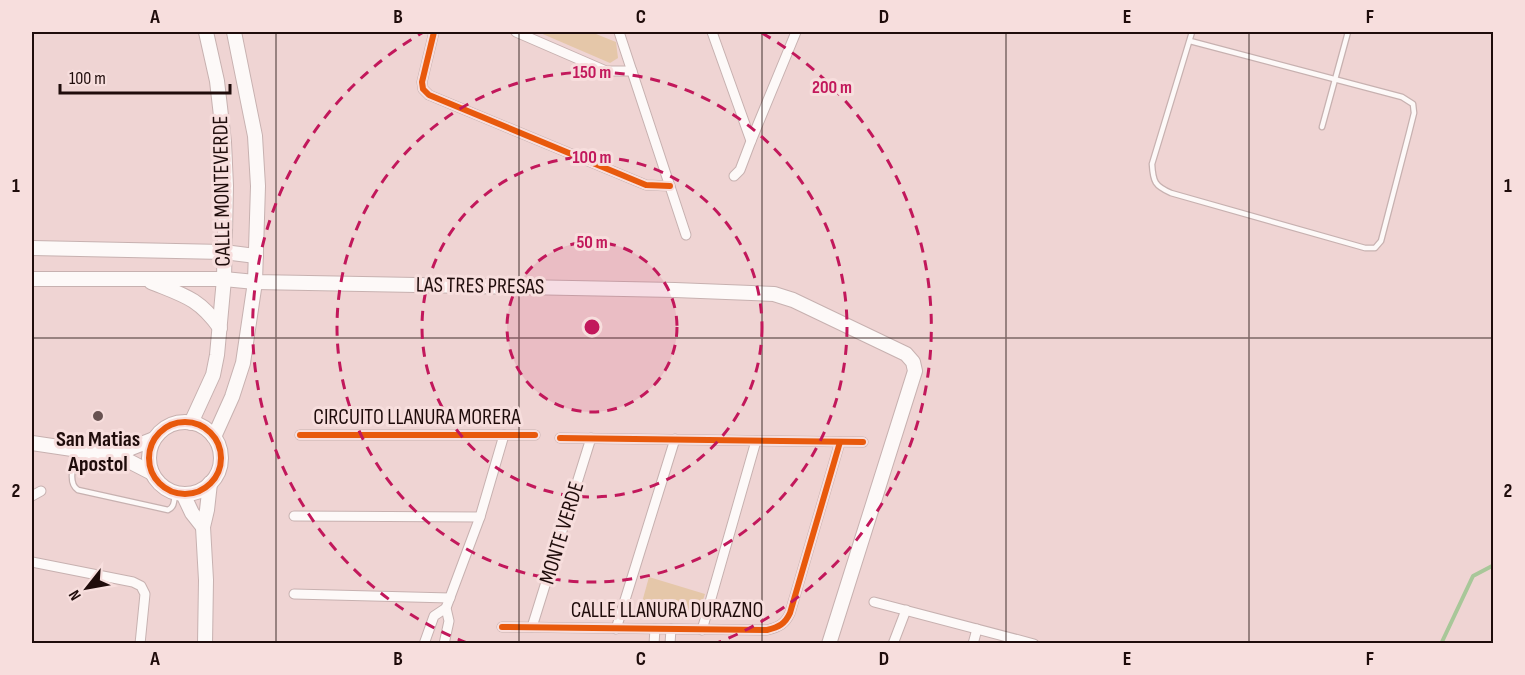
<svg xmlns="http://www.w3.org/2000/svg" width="1525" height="675" font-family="'Sofia Sans Condensed',sans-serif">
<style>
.green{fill:#e5c7a9}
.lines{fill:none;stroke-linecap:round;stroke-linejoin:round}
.stream{stroke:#a8c799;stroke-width:4}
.lane-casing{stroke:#c7b1b0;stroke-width:7}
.street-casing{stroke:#c7b1b0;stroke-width:11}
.secondary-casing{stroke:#c7b1b0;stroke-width:16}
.lane{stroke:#fdf9f8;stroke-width:4.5}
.street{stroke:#fdf9f8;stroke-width:9}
.secondary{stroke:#fdf9f8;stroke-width:14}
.cycleway-casing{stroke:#f7dedd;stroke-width:10}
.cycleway{stroke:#e8590c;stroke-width:6}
.grid{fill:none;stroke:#1f0c0b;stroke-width:1.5;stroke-opacity:0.55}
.ring{fill:none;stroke:#c2185b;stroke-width:3;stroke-dasharray:10 8}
.poi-dot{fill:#685251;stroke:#f7dedd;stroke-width:2}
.labels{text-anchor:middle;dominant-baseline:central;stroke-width:6;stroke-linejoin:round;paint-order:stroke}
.street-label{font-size:22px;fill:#1f0c0b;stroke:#f7dedd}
.poi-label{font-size:22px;font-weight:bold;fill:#1f0c0b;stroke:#f7dedd}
.centre{fill:#c2185b;stroke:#f7dedd;stroke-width:3}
.ring-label{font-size:18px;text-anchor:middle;font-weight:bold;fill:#c2185b;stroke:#f7dedd;stroke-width:6;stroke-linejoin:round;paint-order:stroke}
.neatline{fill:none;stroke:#1f0c0b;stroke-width:2}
.grid-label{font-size:20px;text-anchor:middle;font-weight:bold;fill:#1f0c0b}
</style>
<rect width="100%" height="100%" fill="#efd4d3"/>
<g class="green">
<polygon points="538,32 591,32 616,42 618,58 610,63"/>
<polygon points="649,577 705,594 699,612 693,616 644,617 639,613"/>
</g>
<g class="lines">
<polyline class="stream" points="1441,644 1473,576 1494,565"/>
<g class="lane-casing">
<g id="lane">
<path d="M1190,41L1402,97L1413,104L1414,113L1409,133L1381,241L1375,248H1365L1171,193C1155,186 1153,182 1152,164L1192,32"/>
<polyline points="1322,127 1348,32"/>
<path d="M76,453C74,464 67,483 78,490L168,510C175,507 174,500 175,493"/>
</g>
</g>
<g class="street-casing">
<g id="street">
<polyline points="434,32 422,82 423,89 429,95 646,185 670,186"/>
<polyline points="516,32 606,71 632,71"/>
<polyline points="619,32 686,235"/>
<polyline points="712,32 751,141"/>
<polyline points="734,176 740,170 751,141 796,32"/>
<polyline points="300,435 535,435"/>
<polyline points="560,438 863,442"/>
<polyline points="32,496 41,491"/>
<polyline points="294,516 480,517"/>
<polyline points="32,562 133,582 141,586 145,594 140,644"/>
<polyline points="294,594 450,598"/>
<polyline points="874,602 1034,644"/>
<path d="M502,627L767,630C779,627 785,624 790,613L840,442"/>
<polyline points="532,627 591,438"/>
<polyline points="616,629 675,439"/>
<polyline points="702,630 756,441"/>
<polyline points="424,644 434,616 446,608"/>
<polyline points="444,644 449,621 446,608 480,517 504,435"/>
<polyline points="654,644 655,629"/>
<polyline points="670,644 671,629"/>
<polyline points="893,644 906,610"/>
<polyline points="973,644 977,629"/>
</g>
</g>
<g class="secondary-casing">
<g id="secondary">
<polyline points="32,248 224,252 256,256"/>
<polyline points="32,279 224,279 255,282 675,290 774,294 793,300 906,354 913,362 915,371 829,644"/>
<path d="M151,282C183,295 199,298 220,328"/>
<circle cx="185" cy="458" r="36"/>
<polyline points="191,423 213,375 217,355 224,279 226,186 224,142 217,81 206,32"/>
<polyline points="214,437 232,397 243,363 255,282 258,186 255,136 234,32"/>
<polyline points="32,443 119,456 152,473"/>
<polyline points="119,456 131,448 154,439"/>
<polyline points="183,494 192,513 203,527"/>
<polyline points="205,644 206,580 203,527 207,510 210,483"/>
</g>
</g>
<use href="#lane" class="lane"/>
<use href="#street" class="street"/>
<use href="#secondary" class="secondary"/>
<g class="cycleway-casing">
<g id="cycleway">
<polyline points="434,32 422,82 423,89 429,95 646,185 670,186"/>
<circle cx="185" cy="458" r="36"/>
<polyline points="300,435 535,435"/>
<polyline points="560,438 863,442"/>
<path d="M502,627L767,630C779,627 785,624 790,613L840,442"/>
</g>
</g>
<use href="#cycleway" class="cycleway"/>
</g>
<path class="grid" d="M276,32V644M519,32V644M762,32V644M1006,32V644M1249,32V644M32,338H1494"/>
<circle cx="592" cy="327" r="85" fill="#c2185b" fill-opacity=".12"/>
<g class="ring">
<circle cx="592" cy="327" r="85"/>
<circle cx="592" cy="327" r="170"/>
<circle cx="592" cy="327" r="255"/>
<path d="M467 643A340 340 0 0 1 422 33M762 33A340 340 0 0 1 717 643"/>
</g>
<circle class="poi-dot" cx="98" cy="416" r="6"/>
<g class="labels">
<g class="street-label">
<text transform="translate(222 191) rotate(-91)">CALLE MONTEVERDE</text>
<text transform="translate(480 286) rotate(1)">LAS TRES PRESAS</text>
<text x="417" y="417">CIRCUITO LLANURA MORERA</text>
<text transform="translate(562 533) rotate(-73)">MONTE VERDE</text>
<text x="667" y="610">CALLE LLANURA DURAZNO</text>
</g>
<g class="poi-label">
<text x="98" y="439">San Matias<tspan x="98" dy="25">Apostol</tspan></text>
</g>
</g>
<circle cx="592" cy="327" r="9" class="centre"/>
<g class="ring-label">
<text x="592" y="78">150 m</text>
<text x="832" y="93">200 m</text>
<text x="592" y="163">100 m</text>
<text x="592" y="248">50 m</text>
</g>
<rect width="1525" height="675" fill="none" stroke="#f7dedd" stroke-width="66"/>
<g transform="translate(87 588) rotate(239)" stroke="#f7dedd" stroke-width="4.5" paint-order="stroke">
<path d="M0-4.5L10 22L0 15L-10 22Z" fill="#1f0c0b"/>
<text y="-9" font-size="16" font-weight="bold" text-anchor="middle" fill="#1f0c0b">N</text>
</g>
<path d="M60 84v9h170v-9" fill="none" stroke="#1f0c0b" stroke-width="3"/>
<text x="69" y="84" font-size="18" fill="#1f0c0b" stroke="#f7dedd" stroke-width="4.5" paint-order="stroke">100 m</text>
<rect x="33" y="33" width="1459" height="609" class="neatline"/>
<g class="grid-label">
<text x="155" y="23">A</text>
<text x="398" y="23">B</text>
<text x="641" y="23">C</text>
<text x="884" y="23">D</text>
<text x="1127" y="23">E</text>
<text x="1370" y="23">F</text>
<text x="16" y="192">1</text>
<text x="1508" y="192">1</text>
<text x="16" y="497">2</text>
<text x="1508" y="497">2</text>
<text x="155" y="665">A</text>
<text x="398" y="665">B</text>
<text x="641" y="665">C</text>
<text x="884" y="665">D</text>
<text x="1127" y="665">E</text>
<text x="1370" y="665">F</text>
</g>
</svg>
